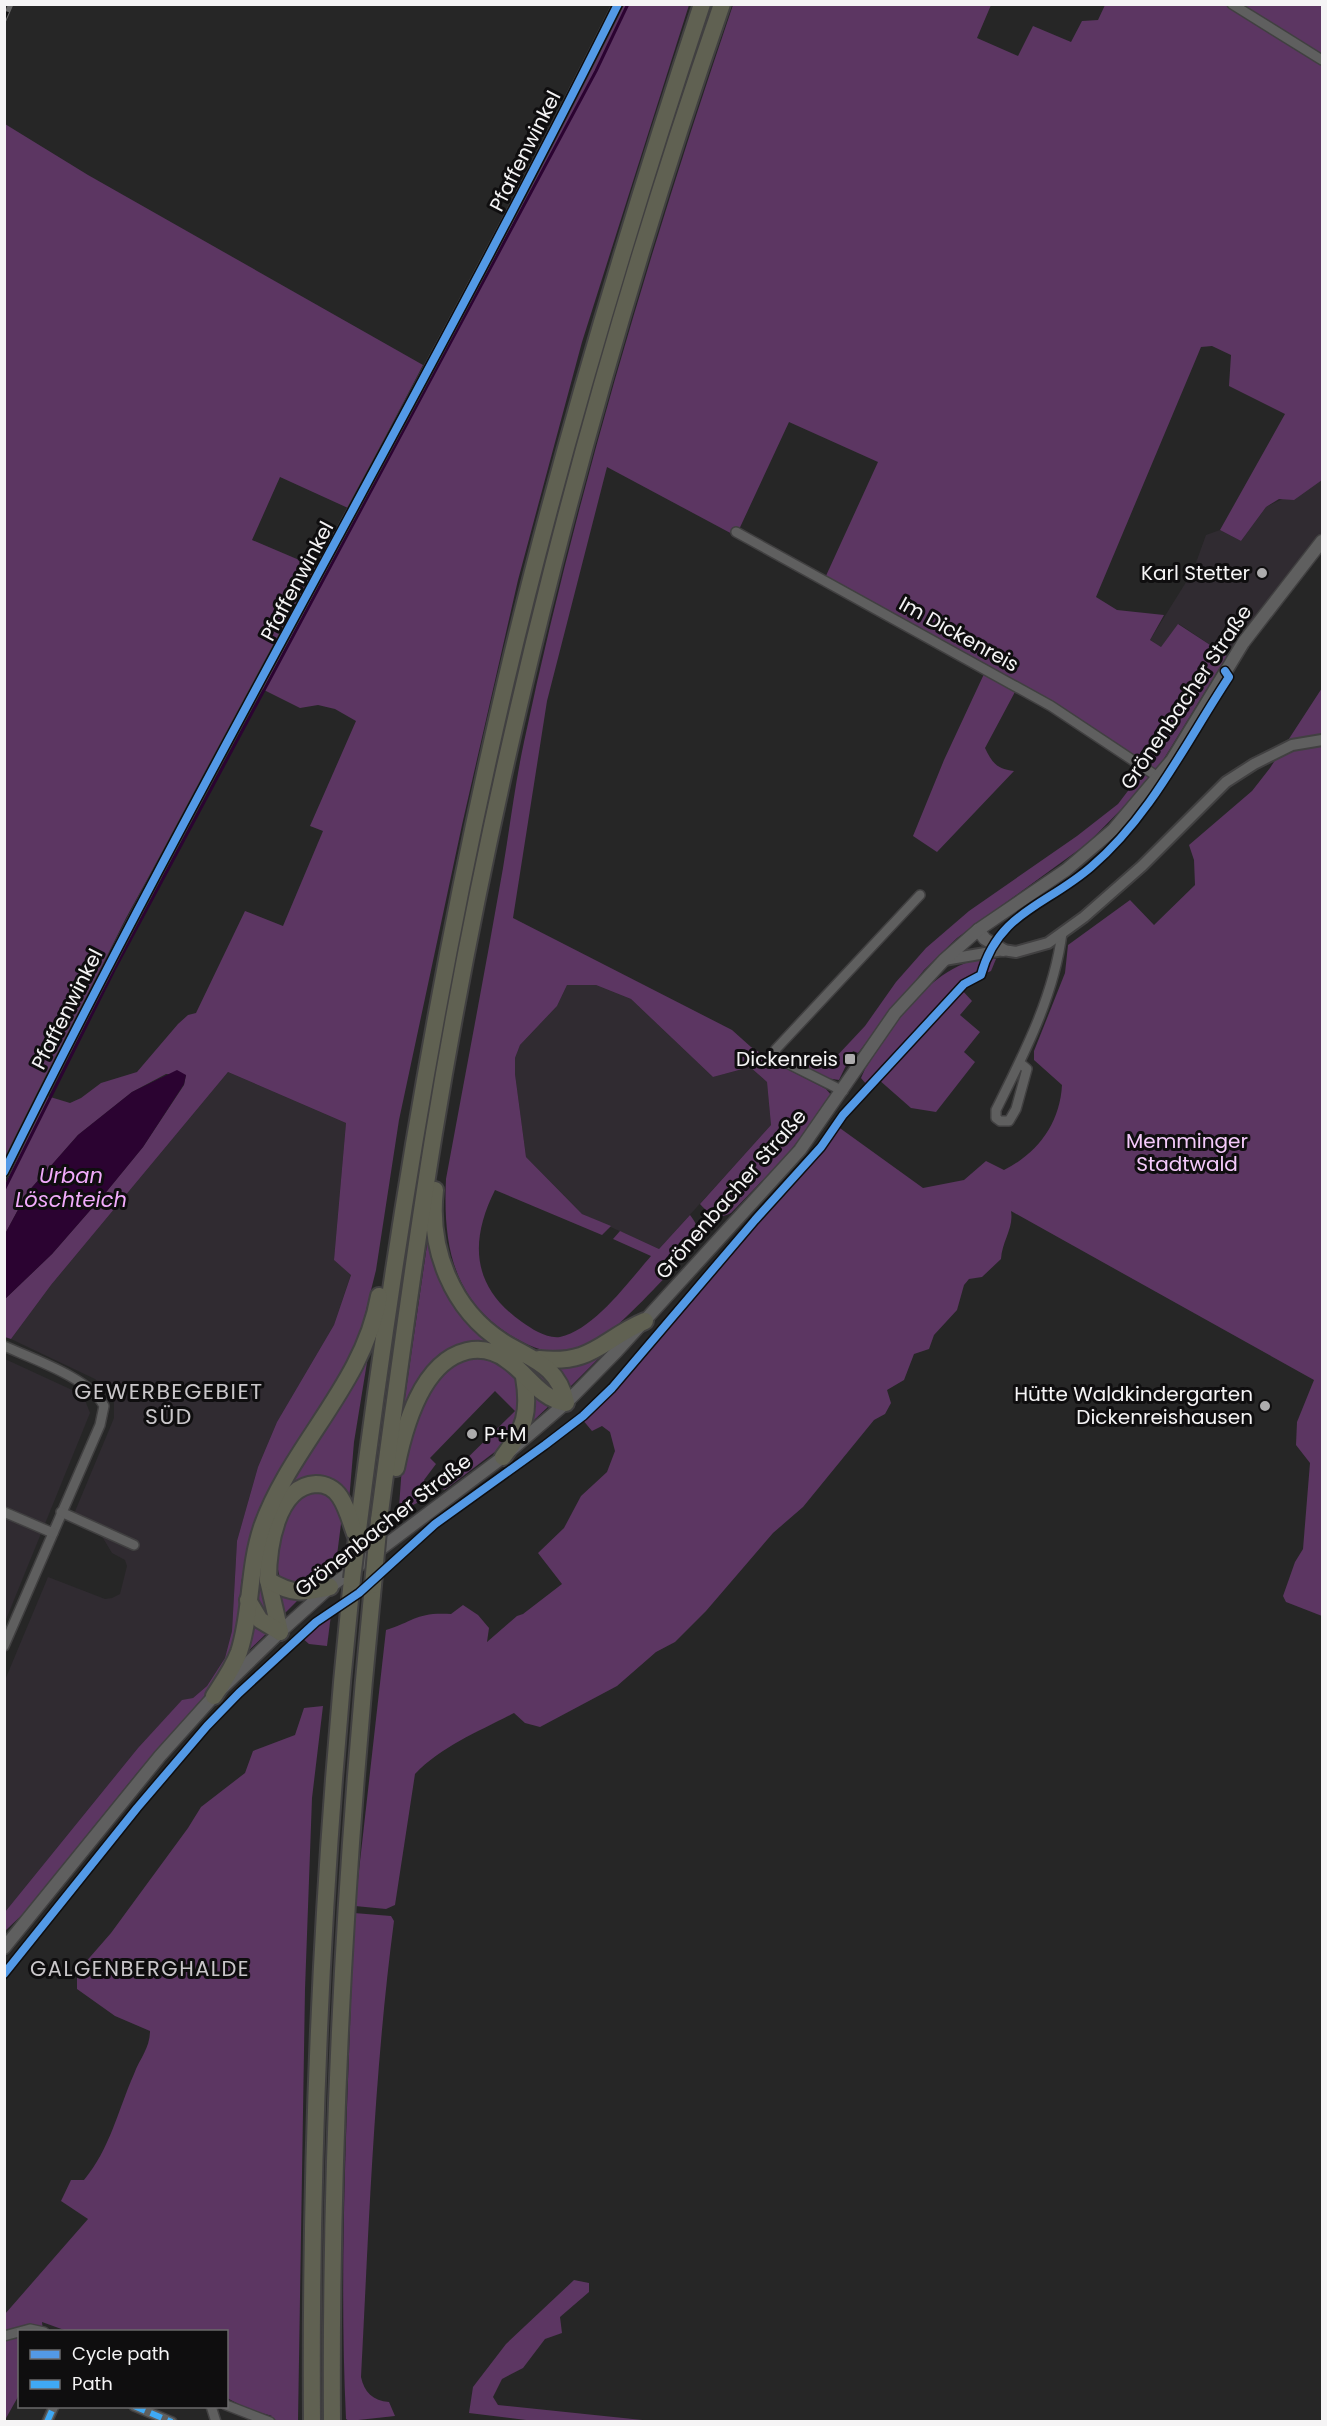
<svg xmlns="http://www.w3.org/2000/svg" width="1327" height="2426" font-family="Poppins,sans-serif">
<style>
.built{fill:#302b31}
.green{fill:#5c3662}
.water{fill:#2b0331}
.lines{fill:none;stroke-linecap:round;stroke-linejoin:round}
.stream{stroke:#2b0331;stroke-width:3}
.minor-casing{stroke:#414041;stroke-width:12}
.tertiary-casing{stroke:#414041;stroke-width:14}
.secondary-casing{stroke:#414041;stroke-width:15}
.motorway-casing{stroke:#414041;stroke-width:20}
.minor{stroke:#5f5f5f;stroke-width:9}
.tertiary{stroke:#5f5f5f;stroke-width:10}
.secondary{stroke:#5f5f5f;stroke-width:12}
.motorway{stroke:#606152;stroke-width:16}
.rail-casing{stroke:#646464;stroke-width:5}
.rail{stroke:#0f0e0f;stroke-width:3;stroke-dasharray:9;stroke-linecap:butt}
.motorway-bridge-casing{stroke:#414041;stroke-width:20;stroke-linecap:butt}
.motorway-bridge{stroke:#606152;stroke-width:16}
.quiet{stroke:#3fa9f5;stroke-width:6;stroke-dasharray:12 6;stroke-linecap:butt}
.cycleway-casing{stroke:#0f0e0f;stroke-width:11}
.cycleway{stroke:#5399e6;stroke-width:8}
.poi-dot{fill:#adacad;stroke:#0f0e0f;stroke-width:2}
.labels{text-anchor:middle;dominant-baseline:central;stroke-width:6;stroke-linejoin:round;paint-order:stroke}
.street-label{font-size:20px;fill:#f5f4f5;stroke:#0f0e0f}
.poi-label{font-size:20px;fill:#f5f4f5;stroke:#0f0e0f;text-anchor:end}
.park-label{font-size:20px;fill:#f5cafb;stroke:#0f0e0f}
.water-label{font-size:21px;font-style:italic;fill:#f2abfc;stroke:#0f0e0f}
.neighbourhood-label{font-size:21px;letter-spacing:1.5px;fill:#cac7ca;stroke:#0f0e0f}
.quarter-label{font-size:22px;letter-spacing:1.5px;fill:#cac7ca;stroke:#0f0e0f}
</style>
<rect width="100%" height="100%" fill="#262626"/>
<g class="built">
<polygon points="1322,480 1322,532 1257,613 1227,656 1179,624 1161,647 1150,640 1193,571 1206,535 1220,530 1241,541 1266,507"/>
<polygon points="567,985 596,985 631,999 713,1077 750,1067 767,1082 771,1125 659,1249 582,1214 526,1157 515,1074 515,1058 520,1045 557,1006"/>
<polygon points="228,1072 346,1123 334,1260 351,1274 334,1325 277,1422 258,1467 237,1541 232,1631 225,1658 207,1686 193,1698 182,1701 138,1748 5,1912 5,1680 48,1577 105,1599 112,1598 120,1594 127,1566 125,1560 112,1553 100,1533 71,1521 114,1418 114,1403 110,1393 95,1379 11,1339 51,1285"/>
<polygon points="5,1359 83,1395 90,1413 5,1622"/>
</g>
<g class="green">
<polygon points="623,5 689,5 582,342 518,580 462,825 399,1120 376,1270 356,1351 339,1383 267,1493 247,1550 241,1584 239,1625 233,1654 207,1693 137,1773 24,1913 5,1931 5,1912 138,1748 182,1700 193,1698 207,1686 225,1658 232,1631 237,1541 258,1467 277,1422 334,1325 351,1275 334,1260 346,1123 228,1072 51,1285 11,1339 5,1337 5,1299 52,1254 107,1191 143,1147 184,1085 186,1075 166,1074 132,1092 78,1135 27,1193 5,1234 5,1185 47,1096 70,1103 81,1098 101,1083 137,1072 178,1024 188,1015 196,1013 245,911 283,926 323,831 310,826 356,721 335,709 318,705 300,708 262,689 490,263"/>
<path d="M733,5H991L977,38L1018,56L1033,26L1071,42L1082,21L1098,20L1105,5H1228L1322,64V480L1294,500L1279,499L1266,507L1241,541L1220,530L1285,414L1229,386L1231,355L1212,346L1201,347L1096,597L1117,610L1164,615L1150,640L1161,647L1178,624L1227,656L1157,770L825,578L878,462L789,422L736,536L607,467L547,701L513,918L732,1030L751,1047L779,1065L826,1089L832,1096L787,1155L731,1213C717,1220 710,1215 700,1204L771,1125L767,1082L750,1067L713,1077L631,999L596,985H567L557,1006L520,1045L515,1058V1074L526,1157L582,1214L611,1226L602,1235L495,1190C469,1242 472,1287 522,1322C532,1329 547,1339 560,1337C594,1330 629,1281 651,1256L613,1239L620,1231L659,1249L690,1215C695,1222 699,1227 697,1236C692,1253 621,1324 604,1337C594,1344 575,1352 562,1353C545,1353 524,1344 510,1335C452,1298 443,1244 446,1179C465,1075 485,972 503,868C510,826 515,784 524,742C577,492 651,246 733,5Z"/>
<polygon points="1237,5 1322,5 1322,58"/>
<polygon points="5,124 88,175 423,365 348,508 280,477 252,540 318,568 126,918 5,1160"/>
<path d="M984,674L1016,690L985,748C992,763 997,769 1014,771L937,852L913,836L944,760Z"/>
<path d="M1322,688V1616L1286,1602L1283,1596L1295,1562L1303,1549L1310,1463L1296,1445L1297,1422L1314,1380L1011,1211C1014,1228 1002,1241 1001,1259L982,1277L969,1279L964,1285L957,1310L934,1335L929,1349L914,1354L904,1380L887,1390L891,1403L885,1414L874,1420L803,1507L773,1533L706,1611L675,1642L656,1652L617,1686L540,1727L525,1723L514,1713C480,1731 442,1746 415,1774L395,1905L386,1909L355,1906L386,1630C415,1621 416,1612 451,1614L463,1605L478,1615L489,1628L487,1642L517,1616L523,1614L562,1584L538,1553L564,1528L581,1496L607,1472L615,1451L610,1432L602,1426L592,1431L582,1419C644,1362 695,1295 748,1230C778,1195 811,1164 837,1126L923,1188L964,1180L986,1161L1004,1170C1038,1153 1060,1123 1062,1085L1034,1060V1051L1065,973L1068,945L1130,900L1154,925L1195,885L1194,860L1189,845L1252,791L1270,768Z"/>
<polygon points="1143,771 1149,777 1148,782 1088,843 957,938 924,970 858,1053 853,1051 839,1080 826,1078 802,1066 807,1058 815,1061 827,1055 835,1058 865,1026 896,982 926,948 969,911 1077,836 1118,804"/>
<path d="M983,958L978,972L956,989L867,1085L861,1078L865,1069C893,1026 928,968 983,958Z"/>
<polygon points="989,958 996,959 991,971 984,974"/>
<polygon points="961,989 972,1001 960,1015 980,1032 964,1052 975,1062 936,1112 911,1108 878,1079"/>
<polygon points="428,1238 442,1279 543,1372 557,1394 471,1344 402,1418"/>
<polygon points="370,1344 354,1442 349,1501 334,1484 278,1506 273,1618 265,1617 256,1600 271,1517"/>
<polygon points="601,1356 568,1389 552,1366"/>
<polygon points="489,1357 513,1373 519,1383 522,1413 508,1438 496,1451 450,1486 444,1490 436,1480 442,1472 448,1477 515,1411 495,1391 430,1458 436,1464 424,1480 428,1494 427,1498 413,1505 399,1507 402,1466 412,1430 434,1380 461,1358"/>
<polygon points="532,1390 551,1404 531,1423 535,1407"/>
<path d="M316,1489L328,1493L342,1516L335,1571L309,1586L282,1581C271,1564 280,1514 295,1501C301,1496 309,1493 316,1489Z"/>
<polygon points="275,1592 298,1600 283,1615"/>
<polygon points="251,1613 269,1631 242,1657"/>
<polygon points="331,1615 327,1646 309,1644 302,1638"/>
<path d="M323,1706L312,1798L305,1989L298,2421H241L272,2416L248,2409L227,2398L226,2332L67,2331L42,2322L43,2331L20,2332L19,2395L5,2420V2314L88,2219L61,2201L71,2180H84C110,2149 118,2110 134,2074C140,2058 150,2048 150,2031L115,2016L77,1989V1972L111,1933L188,1828L201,1807L245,1773L253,1751L295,1735L304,1708Z"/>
<path d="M354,1913L391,1916L394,1921C374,2073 369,2224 361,2377C364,2392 373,2401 389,2402L395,2416L349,2421L346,2419C338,2251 349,2082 354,1913Z"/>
<polygon points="574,2280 589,2283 589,2292 560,2317 562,2333 545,2339 523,2368 502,2379 493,2397 498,2405 652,2421 542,2422 469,2413 473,2387 506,2344"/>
</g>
<polygon class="water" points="177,1070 186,1075 184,1084 143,1147 107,1191 52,1254 5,1299 5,1234 27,1193 78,1135 132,1092"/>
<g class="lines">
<polyline class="stream" points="4,1190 114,970 596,71 628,4"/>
<g class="minor-casing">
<g id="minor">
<polyline points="1232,4 1322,60"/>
<polyline points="736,532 1051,706 1158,777"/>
<path d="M1020,1063L1027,1069L1016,1109L1009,1121H1000L996,1118V1110C1024,1054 1054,996 1062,933"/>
<polyline points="843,1091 779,1059 775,1055 776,1049 920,895"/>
<path d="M4,1172C199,777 422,398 618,4"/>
<path d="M4,1346C33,1359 91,1379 104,1406L100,1425L4,1646"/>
<polyline points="4,1512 53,1533"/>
<polyline points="61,1512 134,1545"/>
<polyline points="4,2336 30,2329 44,2332"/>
<polyline points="226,2405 270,2422"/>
<polyline points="134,2406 172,2422"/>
<polyline points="211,2406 216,2422"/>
<polyline points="47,2422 54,2406"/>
</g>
</g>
<g class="tertiary-casing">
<polyline id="tertiary" points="944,960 1003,950 1016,952 1048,943 1084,917 1142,866 1226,782 1254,764 1292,745 1322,740"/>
</g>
<g class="secondary-casing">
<g id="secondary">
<polyline points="978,930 985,939 1003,950"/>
<polyline points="4,1948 160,1756 214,1696 280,1632 330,1587 503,1457 566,1403 617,1351 800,1150 895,1013 944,960 978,930 1066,870 1113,830 1172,760 1243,643 1322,541"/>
</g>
</g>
<g class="motorway-casing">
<g id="motorway">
<path d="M539,1359C593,1365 602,1339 645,1321"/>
<path d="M503,1457C525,1428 530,1412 524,1377"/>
<path d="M396,1468C404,1428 421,1362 467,1351C481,1348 495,1351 507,1360C528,1374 539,1398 566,1403C558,1365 532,1360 503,1342C452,1310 428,1248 435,1190"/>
<path d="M379,1520C396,1391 413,1262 434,1133C496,754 596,367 722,4"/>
<path d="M357,1538C393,1249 440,963 506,681C560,452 628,227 702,4"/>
<polyline points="268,1580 280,1632"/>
<path d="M330,1587C302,1593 293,1595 268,1580C268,1549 276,1486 316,1484C326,1484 335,1489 340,1497C348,1509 351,1524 356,1536"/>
<polyline points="248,1600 260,1620 280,1632"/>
<path d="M214,1696C223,1682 233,1668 239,1652C252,1612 248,1569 262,1527C291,1445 364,1384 379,1296"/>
<path d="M312,2422C310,2140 323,1859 352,1579"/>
<path d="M332,2422C330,2140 345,1865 373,1585"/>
</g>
</g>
<use href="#minor" class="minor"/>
<use href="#tertiary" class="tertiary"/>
<use href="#secondary" class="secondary"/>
<use href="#motorway" class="motorway"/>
<g class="rail-casing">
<polyline id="rail" points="4,20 11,4"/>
</g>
<use href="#rail" class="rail"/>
<g class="motorway-bridge-casing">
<g id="motorway-bridge">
<polyline points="352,1579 357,1538"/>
<polyline points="373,1585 379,1520"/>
</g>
</g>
<use href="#motorway-bridge" class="motorway-bridge"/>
<g class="quiet">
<polyline points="134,2406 172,2422"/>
<polyline points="47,2422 54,2406"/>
</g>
<g class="cycleway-casing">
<g id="cycleway">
<path d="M4,1172C199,777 422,398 618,4"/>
<path d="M4,1974L137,1808L207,1726L239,1693L316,1622L359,1593L435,1524L545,1445L583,1416L612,1388L755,1220L821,1147L843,1115L964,984L981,975C998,912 1046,906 1091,867C1151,816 1186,742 1229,677L1225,671"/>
</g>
</g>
<use href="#cycleway" class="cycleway"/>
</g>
<g class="poi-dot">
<circle cx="1262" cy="573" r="6"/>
<rect x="844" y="1053" width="12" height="12" rx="3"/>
<circle cx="1265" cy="1406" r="6"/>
<circle cx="472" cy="1434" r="6"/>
</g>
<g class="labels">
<g class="street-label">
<text transform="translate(525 151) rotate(-63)">Pfaffenwinkel</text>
<text transform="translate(297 581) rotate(-62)">Pfaffenwinkel</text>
<text transform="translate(959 634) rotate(29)">Im Dickenreis</text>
<text transform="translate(1186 697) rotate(-56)">Grönenbacher Straße</text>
<text transform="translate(67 1009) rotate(-63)">Pfaffenwinkel</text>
<text transform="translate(731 1194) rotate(-49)">Grönenbacher Straße</text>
<text transform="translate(383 1525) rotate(-38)">Grönenbacher Straße</text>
</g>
<g class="poi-label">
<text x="1250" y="573">Karl Stetter</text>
<text x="838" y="1059">Dickenreis</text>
<text x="1253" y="1394">Hütte Waldkindergarten<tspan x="1253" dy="23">Dickenreishausen</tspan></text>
<text x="484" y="1434" text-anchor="start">P+M</text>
</g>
<g class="park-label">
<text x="1187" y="1141">Memminger<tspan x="1187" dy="23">Stadtwald</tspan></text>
</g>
<g class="water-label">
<text x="71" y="1175">Urban<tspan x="71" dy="24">Löschteich</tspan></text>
</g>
<g class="neighbourhood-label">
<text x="140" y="1968">GALGENBERGHALDE</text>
</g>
<g class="quarter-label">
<text x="169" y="1391">GEWERBEGEBIET<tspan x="169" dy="25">SÜD</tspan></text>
</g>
</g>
<rect width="1327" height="2426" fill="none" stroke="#f5f4f5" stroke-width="12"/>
<rect x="18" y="2330" width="210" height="78" fill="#0f0e0f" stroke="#6b6a6b" stroke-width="1.5"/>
<rect x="30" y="2350" width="30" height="9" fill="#5399e6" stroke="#6b6a6b" stroke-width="1.5"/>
<text x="72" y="2360" font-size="18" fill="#f5f4f5">Cycle path</text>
<rect x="30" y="2380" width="30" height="9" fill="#3fa9f5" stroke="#6b6a6b" stroke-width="1.5"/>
<text x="72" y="2390" font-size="18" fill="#f5f4f5">Path</text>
</svg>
